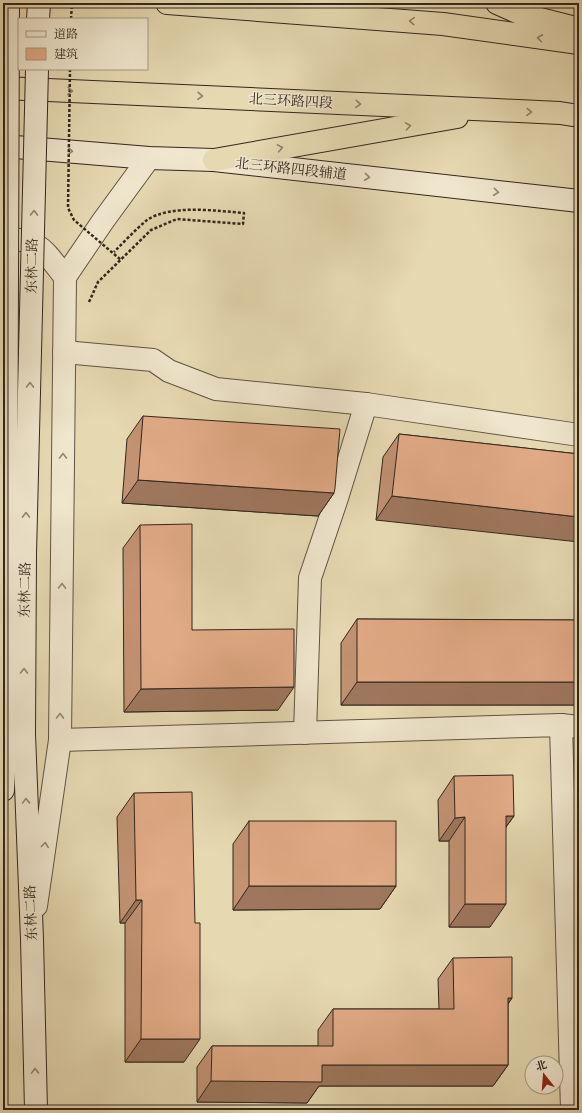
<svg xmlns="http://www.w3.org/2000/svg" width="582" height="1113" font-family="Cardo,'Noto Serif SC',serif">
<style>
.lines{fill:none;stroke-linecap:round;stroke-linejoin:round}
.minor-casing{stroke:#605342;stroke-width:24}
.tertiary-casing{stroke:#605342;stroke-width:24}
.secondary-casing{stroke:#33261d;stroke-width:24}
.trunk-casing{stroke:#33261d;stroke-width:24}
.path{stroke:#33261d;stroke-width:2.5;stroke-dasharray:3 2;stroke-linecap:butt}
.minor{stroke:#efe6cd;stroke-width:22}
.tertiary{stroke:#efe6cd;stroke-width:22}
.secondary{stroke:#efe6cd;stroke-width:22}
.trunk{stroke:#e6d9b2;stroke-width:22}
.secondary-bridge-casing{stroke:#33261d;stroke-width:24;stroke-linecap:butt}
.path-bridge{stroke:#33261d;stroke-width:2.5;stroke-dasharray:3 2;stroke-linecap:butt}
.secondary-bridge{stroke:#efe6cd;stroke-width:22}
.wall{fill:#c29273;stroke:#33261d}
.shaded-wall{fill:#9e775e;stroke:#33261d}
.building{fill:#e1aa86;stroke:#33261d}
.oneway{stroke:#8c8068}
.oneway2{stroke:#918675}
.labels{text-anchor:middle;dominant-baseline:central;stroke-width:3;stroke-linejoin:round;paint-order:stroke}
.street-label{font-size:14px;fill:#33261d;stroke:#efe6cd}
</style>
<rect width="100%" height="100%" fill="#e6d9b2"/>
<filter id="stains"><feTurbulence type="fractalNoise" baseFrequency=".005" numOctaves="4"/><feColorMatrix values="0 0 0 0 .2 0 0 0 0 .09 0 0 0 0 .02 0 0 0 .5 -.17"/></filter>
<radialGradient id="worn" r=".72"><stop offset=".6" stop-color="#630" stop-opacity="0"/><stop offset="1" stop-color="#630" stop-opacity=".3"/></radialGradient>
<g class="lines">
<g class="minor-casing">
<g id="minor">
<polyline points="64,352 153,360 169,371 216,389 366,404"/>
<polyline points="561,725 579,727"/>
<polyline points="305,733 310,578 337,498 366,404 579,435"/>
<polyline points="60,740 561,725 572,1110"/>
</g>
</g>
<g class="tertiary-casing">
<g id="tertiary">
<path d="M3,239C40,238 44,251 65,277"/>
<polyline points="36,906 60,740 65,277 103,221 149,158"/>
</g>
</g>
<g class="secondary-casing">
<g id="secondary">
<polyline points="38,19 39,3"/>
<polyline points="3,146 149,158 214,160 579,201"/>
<polyline points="25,554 24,734 32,939 36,1110"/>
<polyline points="3,790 6,732 6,553"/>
</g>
</g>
<g class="trunk-casing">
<g id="trunk">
<polyline points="167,3 443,24 579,43"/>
<polyline points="497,3 524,15 579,29"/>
<polyline points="3,88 496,110 560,113 579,116"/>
<polyline points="214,160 457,117"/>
</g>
</g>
<g class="path">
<polyline points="71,19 72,3"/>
<path d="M89,302L98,282L151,230L177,219L243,224L244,213C217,211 171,204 147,220C136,229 124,242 114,252"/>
</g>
<use href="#minor" class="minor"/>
<use href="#tertiary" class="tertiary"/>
<use href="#secondary" class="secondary"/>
<use href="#trunk" class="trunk"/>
<g class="secondary-bridge-casing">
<g id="secondary-bridge">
<polyline points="6,553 8,3"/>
<polyline points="25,554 37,69"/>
</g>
</g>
<polyline class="path-bridge" points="70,69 68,208 74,220 121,260"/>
<use href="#secondary-bridge" class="secondary-bridge"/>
</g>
<g class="wall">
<polygon points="143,416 334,493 318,516 122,503 127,439"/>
<polygon points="399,434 579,454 376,520 383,457"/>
<polygon points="140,525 192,630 278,710 124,712 123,548"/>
<polygon points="357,619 579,620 579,705 341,705 341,643"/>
<polygon points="454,776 514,816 506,827 490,927 449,927 449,841 439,841 438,800"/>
<polygon points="134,793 184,1062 125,1062 125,923 120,923 117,817"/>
<polygon points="249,821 396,886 380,909 233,910 233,844"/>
<polygon points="453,958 512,998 508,1004 508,1065 493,1086 319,1086 307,1103 197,1102 197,1067 212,1046 318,1046 318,1030 333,1009 439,1009 438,979"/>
</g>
<g class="shaded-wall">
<polygon points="138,480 334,493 318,516 122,503"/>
<polygon points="392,496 579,517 579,542 376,520"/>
<polygon points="357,682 579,682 579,705 341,705"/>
<polygon points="294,687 278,710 124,712 141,689"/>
<polygon points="506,816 514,816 497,839"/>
<polygon points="465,817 449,841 439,841 455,818"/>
<polygon points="249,886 396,886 380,909 233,910"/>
<polygon points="136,900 142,900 125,923 120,923"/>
<polygon points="465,904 506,904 490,927 449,927"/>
<polygon points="508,998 512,998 497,1019"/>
<polygon points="141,1039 200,1039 184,1062 125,1062"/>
<polygon points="322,1065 508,1065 493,1086 319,1086 307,1103 197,1102 211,1081"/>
</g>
<g class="building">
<polygon points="143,416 340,429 335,488 334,493 138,480"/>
<polygon points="399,434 579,454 579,517 392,496"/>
<polygon points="192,524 192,630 294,629 294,687 141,689 140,525"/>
<polygon points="357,619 579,620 579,682 357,682"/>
<polygon points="513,775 514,816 506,816 506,904 465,904 465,817 455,818 454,776"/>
<polygon points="192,792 195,923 200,923 200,1039 141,1039 142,900 136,900 134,793"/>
<rect x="249" y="821" width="147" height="65"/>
<polygon points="512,957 512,998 508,998 508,1065 322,1065 322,1082 211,1081 212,1046 333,1046 333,1009 454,1009 453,958"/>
</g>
<defs><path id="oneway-chevron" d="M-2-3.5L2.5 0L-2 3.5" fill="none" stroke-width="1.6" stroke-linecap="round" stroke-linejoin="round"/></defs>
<g class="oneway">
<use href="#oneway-chevron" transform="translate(412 21) rotate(-176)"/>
<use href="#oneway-chevron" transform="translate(540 38) rotate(-172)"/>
<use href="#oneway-chevron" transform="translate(70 91) rotate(2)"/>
<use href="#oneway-chevron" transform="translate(200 96) rotate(3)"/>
<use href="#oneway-chevron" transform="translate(358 104) rotate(3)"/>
<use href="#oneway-chevron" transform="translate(529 112) rotate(3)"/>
<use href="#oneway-chevron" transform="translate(408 126) rotate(-10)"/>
<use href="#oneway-chevron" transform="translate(280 148) rotate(-10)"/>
</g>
<g class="oneway2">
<use href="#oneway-chevron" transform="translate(70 151) rotate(5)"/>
<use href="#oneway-chevron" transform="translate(367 177) rotate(6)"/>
<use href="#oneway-chevron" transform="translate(496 192) rotate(6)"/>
<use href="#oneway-chevron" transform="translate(34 213) rotate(-89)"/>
<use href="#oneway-chevron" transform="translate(30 385) rotate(-89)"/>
<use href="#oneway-chevron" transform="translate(63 456) rotate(-89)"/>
<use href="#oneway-chevron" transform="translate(26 515) rotate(-89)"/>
<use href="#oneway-chevron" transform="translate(62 586) rotate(-89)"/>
<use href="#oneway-chevron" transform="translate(24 671) rotate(-89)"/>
<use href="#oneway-chevron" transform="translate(60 716) rotate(-89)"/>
<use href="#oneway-chevron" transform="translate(26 801) rotate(-92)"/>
<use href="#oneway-chevron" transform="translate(45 845) rotate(-82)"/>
<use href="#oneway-chevron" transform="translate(35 1071) rotate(-92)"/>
</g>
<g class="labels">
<g class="street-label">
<text transform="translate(291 101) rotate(3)">北三环路四段</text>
<text transform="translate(291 169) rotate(6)">北三环路四段辅道</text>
<text transform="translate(32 266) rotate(-89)">东林二路</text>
<text transform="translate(25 590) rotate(-89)">东林二路</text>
<text transform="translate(31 913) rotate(-92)">东林二路</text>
</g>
</g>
<rect width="582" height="1113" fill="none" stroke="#e6d9b2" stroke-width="16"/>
<rect x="4" y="4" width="574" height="1105" fill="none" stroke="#33261d" stroke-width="2"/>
<rect x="8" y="8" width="566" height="1097" fill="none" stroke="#33261d"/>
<rect x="18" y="18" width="130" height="52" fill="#efe6cd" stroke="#a49987"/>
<rect x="26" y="31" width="20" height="6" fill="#efe6cd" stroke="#a49987"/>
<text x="54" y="38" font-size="12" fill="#33261d">道路</text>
<rect x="26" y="48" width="20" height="12" fill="#e1aa86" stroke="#a49987"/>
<text x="54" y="58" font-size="12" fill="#33261d">建筑</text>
<g transform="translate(544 1075) rotate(343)"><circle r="19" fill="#efe6cd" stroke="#a49987"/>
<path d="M0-3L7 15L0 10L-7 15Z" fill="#8f2418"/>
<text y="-6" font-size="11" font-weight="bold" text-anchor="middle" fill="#33261d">北</text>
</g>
<rect width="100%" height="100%" filter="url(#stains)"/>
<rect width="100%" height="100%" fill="url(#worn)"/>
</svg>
